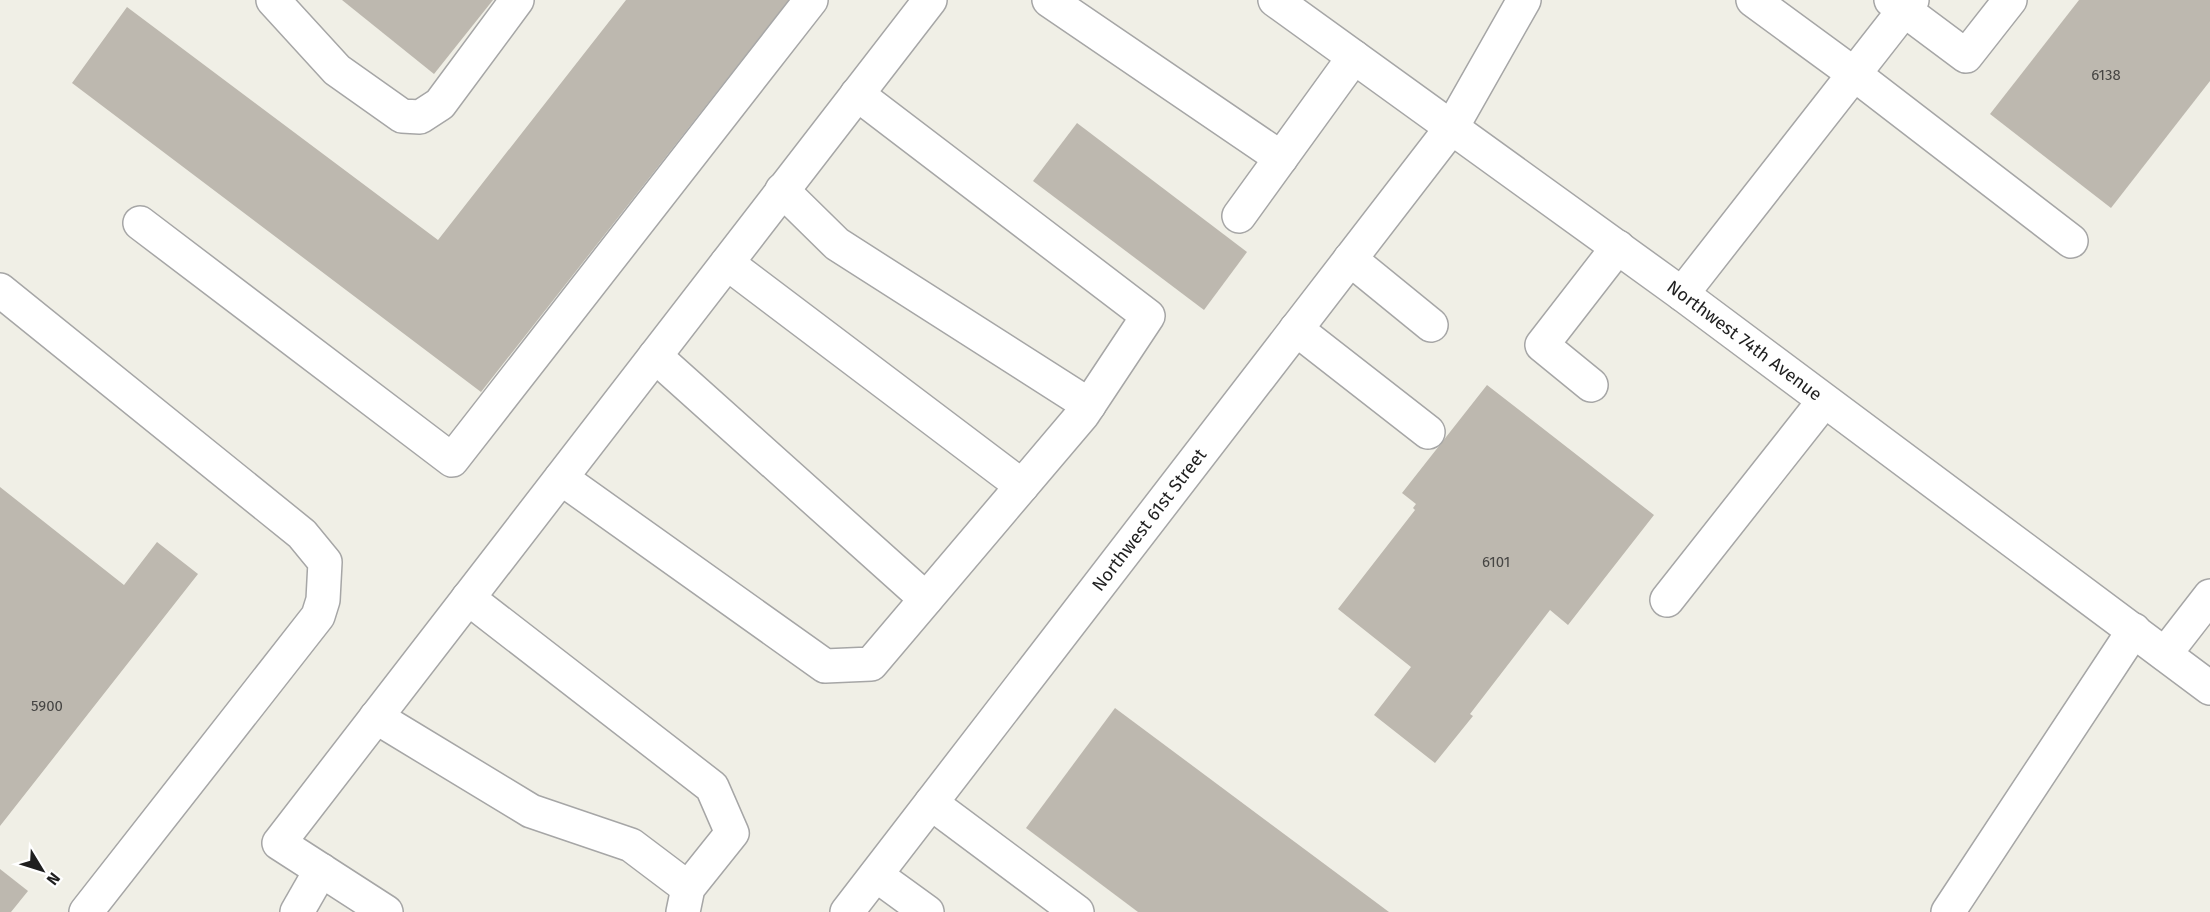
<svg xmlns="http://www.w3.org/2000/svg" width="2210" height="912" font-family="'Fira Sans',sans-serif">
<style>
.building{fill:#bdb8af}
.lines{fill:none;stroke-linecap:round;stroke-linejoin:round}
.minor-casing{stroke:#a6a6a6;stroke-width:36}
.minor{stroke:#fff;stroke-width:33}
.labels{text-anchor:middle;dominant-baseline:central;stroke-width:6;stroke-linejoin:round;paint-order:stroke}
.number-label{font-size:15px;fill:#464543}
.street-label{font-size:18px;fill:#1f1f1f;stroke:#fff}
</style>
<rect width="100%" height="100%" fill="#f0efe6"/>
<g class="building">
<polygon points="342,0 493,0 434,74"/>
<polygon points="626,0 789,0 481,392 72,83 127,7 438,240"/>
<polygon points="2079,0 2210,0 2210,81 2111,208 1990,114"/>
<polygon points="1077,123 1247,252 1204,310 1033,181"/>
<polygon points="1487,385 1654,515 1568,625 1550,610 1470,714 1473,716 1435,763 1374,715 1411,667 1338,609 1415,510 1413,508 1416,504 1402,493"/>
<polygon points="0,487 124,585 157,542 198,574 0,826"/>
<polygon points="1115,708 1389,912 1138,912 1026,828"/>
<polygon points="0,869 28,891 11,912 0,912"/>
</g>
<g class="lines">
<g class="minor-casing">
<g id="minor">
<polyline points="273,0 337,70 402,116 420,117 440,104 517,0"/>
<polyline points="1049,0 1281,158"/>
<path id="s1" d="M1275,0L1682,294L2210,688"/>
<polyline points="1753,0 1854,74 2071,241"/>
<polyline points="1891,0 1966,56 2010,0"/>
<polyline points="782,190 837,244 1089,405"/>
<polyline points="1239,216 1354,57"/>
<polyline points="140,223 452,460 811,0"/>
<polyline points="1350,259 1431,325"/>
<polyline points="727,263 1022,486"/>
<polyline points="0,290 302,534 325,562 323,600 318,616 86,912"/>
<polyline points="1682,294 1912,0"/>
<polyline points="1296,329 1428,432"/>
<polyline points="655,356 926,599"/>
<polyline points="1591,385 1542,345 1618,247"/>
<polyline points="561,478 825,666 871,664 1083,414 1148,316 857,94"/>
<polyline points="468,598 712,787 732,833 688,888 683,912"/>
<polyline points="1667,600 1824,401"/>
<polyline points="2165,654 2210,596"/>
<polyline points="376,717 531,811 631,845 688,888"/>
<polyline points="931,803 1077,912"/>
<polyline points="876,875 927,912"/>
<polyline points="297,912 321,870"/>
<polyline points="386,912 279,843 930,0"/>
<path id="s2" d="M847,912L1452,127L1524,0"/>
<polyline points="1948,912 2134,630"/>
</g>
</g>
<use href="#minor" class="minor"/>
</g>
<g class="labels">
<g class="number-label">
<text x="2106" y="75">6138</text>
<text x="1496" y="562">6101</text>
<text x="47" y="706">5900</text>
</g>
<g class="street-label">
<text stroke="none"><textPath href="#s1" startOffset="580">Northwest 74th Avenue</textPath></text>
<text stroke="none"><textPath href="#s2" startOffset="495">Northwest 61st Street</textPath></text>
</g>
</g>
<g transform="translate(42 870) rotate(128)" stroke="#ffffff" stroke-width="4.5" paint-order="stroke">
<path d="M0-4.5L10 22L0 15L-10 22Z" fill="#1f1f1f"/>
<text y="-9" font-size="16" font-weight="bold" text-anchor="middle" fill="#1f1f1f">N</text>
</g>
</svg>
